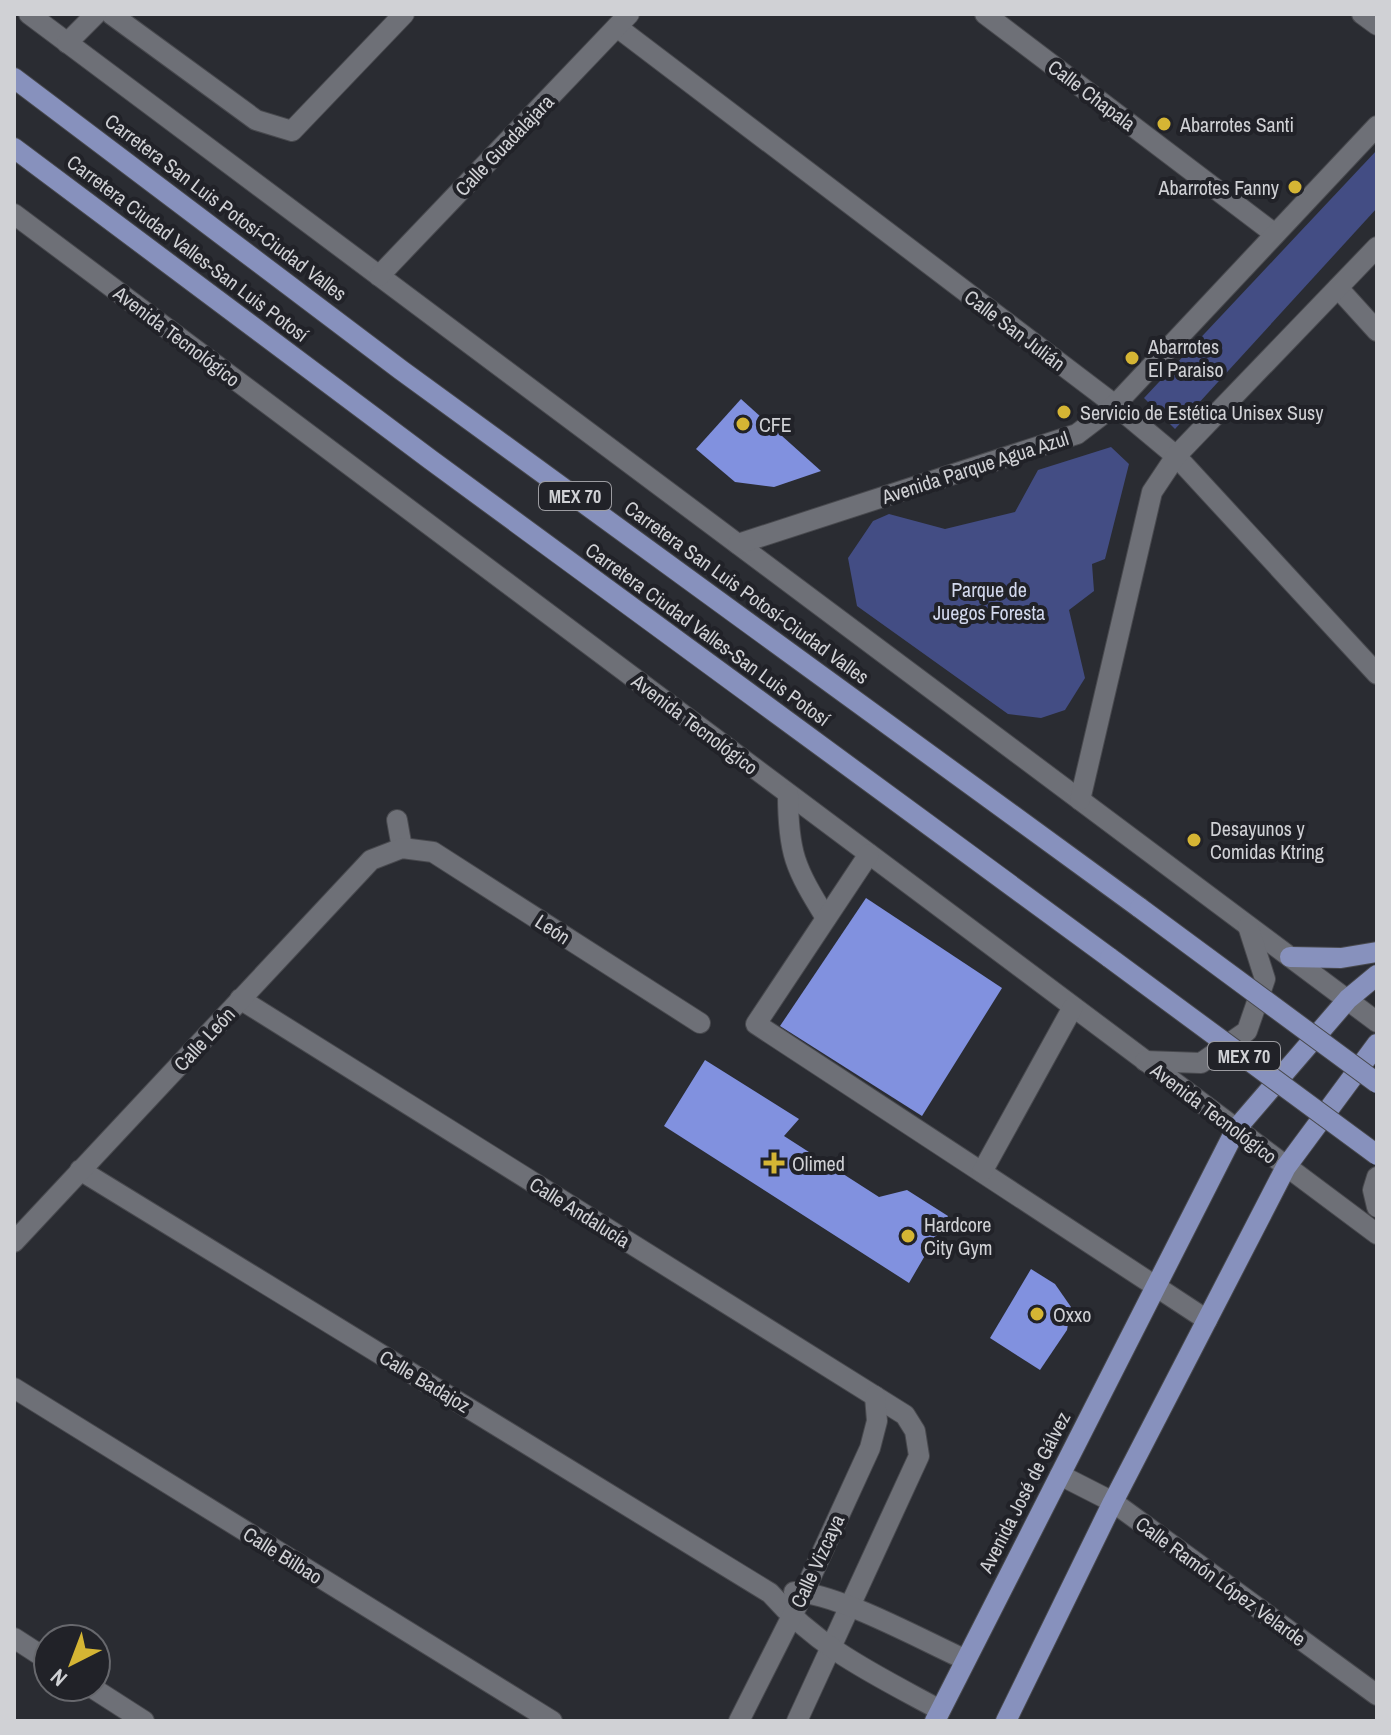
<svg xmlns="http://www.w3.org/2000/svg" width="1391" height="1735" font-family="'Archivo Narrow',sans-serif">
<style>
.green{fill:#434d84}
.building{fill:#8191df}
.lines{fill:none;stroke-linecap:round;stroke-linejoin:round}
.minor-casing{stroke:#48494e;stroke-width:22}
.major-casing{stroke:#48494e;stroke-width:22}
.minor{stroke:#6e7077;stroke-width:20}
.major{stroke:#8791bd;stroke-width:20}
.major-bridge-casing{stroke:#48494e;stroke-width:22;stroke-linecap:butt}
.major-bridge{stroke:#8791bd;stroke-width:20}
.poi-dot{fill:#d5b534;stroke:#212228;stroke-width:3}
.labels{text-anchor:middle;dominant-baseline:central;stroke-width:8;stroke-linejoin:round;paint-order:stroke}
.shield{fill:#212228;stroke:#9c9ca1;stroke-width:2}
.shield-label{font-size:18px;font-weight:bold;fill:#d0d1d5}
.street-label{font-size:20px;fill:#d0d1d5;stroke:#212228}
.poi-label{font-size:20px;fill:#d0d1d5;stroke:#212228;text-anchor:start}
.park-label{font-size:20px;fill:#d2d8ed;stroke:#212228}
</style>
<rect width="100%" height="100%" fill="#2a2c32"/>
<g class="green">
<polygon points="1377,150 1377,208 1175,429 1144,398"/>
<polygon points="1111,447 1129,464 1105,559 1092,564 1094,591 1069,610 1085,678 1065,710 1041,718 1008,714 857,606 848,558 873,521 889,514 945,529 1015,512 1038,470"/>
</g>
<g class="building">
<polygon points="741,399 821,471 774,487 735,482 696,449"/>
<polygon points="866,898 1002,988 922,1116 780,1026"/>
<polygon points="705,1060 799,1119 784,1136 879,1197 907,1190 948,1216 909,1283 664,1126"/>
<polygon points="1031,1269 1055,1284 1071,1307 1067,1330 1040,1370 990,1338"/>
</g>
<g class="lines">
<g class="minor-casing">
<g id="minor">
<polyline points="29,14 1377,1022"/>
<polyline points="111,14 256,120 292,131 404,14"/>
<polyline points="985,14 1275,234"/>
<polyline points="1362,14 1377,25"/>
<polyline points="617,27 1115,405 1176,456 1377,674"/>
<polyline points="67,43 96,14"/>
<polyline points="14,214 1377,1234"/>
<polyline points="379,276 629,14"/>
<polyline points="1338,288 1377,331"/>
<polyline points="738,544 1077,434 1115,405 1377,126"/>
<path d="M788,794C788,853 795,868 826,918"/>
<polyline points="1080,800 1152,492 1176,456 1377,247"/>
<polyline points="397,820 402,848"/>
<polyline points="869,854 756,1024 1207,1320"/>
<polyline points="240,999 905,1415 915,1431 919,1456 797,1721"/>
<polyline points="1145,1061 1201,1063 1247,1031 1265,979 1248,926"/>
<path d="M80,1170L770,1593C819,1649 876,1675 940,1710"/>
<polyline points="982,1172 1073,1007"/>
<polyline points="1377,1177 1373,1190 1377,1207"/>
<polyline points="14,1242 371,860 402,848 433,852 700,1023"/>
<polyline points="14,1388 552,1721"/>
<polyline points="1060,1475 1113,1502 1377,1695"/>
<path d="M794,1592C835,1592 924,1641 964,1659"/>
<polyline points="14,1638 48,1660"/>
<polyline points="91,1687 144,1721"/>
<polyline points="739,1721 804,1592 870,1448 877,1421 875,1396"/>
</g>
</g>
<g class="major-casing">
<g id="major">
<polyline points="14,78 401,370 1140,908"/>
<polyline points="14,148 431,460 1110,958"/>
<polyline points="1290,957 1341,958 1377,952"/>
<polyline points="935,1721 1236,1129 1348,999 1377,975"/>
<polyline points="1006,1721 1113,1502 1286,1167 1377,1044"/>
</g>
</g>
<use href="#minor" class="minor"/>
<use href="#major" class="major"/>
<g class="major-bridge-casing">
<g id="major-bridge">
<polyline points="1140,908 1377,1083"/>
<polyline points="1110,958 1377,1155"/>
</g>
</g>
<use href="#major-bridge" class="major-bridge"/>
</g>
<g class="poi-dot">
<circle cx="1164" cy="124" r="8"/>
<circle cx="1295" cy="187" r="8"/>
<circle cx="1132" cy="358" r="8"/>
<circle cx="1064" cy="412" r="8"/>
<circle cx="743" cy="424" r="8"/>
<circle cx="1194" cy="840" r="8"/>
<path d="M770 1151h8v8h8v8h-8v8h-8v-8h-8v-8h8z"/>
<circle cx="908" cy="1236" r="8"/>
<circle cx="1037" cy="1314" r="8"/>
</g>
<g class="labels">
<g class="shield">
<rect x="539" y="482" width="72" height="28" rx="6"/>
<rect x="1208" y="1042" width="72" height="28" rx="6"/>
</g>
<g class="shield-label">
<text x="575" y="496">MEX 70</text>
<text x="1244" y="1056">MEX 70</text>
</g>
<g class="street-label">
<text transform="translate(1092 95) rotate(37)">Calle Chapala</text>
<text transform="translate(504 145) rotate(-46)">Calle Guadalajara</text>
<text transform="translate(226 207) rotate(37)">Carretera San Luis Potosí-Ciudad Valles</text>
<text transform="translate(188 248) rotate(37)">Carretera Ciudad Valles-San Luis Potosí</text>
<text transform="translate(1015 330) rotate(37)">Calle San Julián</text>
<text transform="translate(177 336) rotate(37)">Avenida Tecnológico</text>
<text transform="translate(975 467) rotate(-18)">Avenida Parque Agua Azul</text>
<text transform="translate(747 592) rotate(36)">Carretera San Luis Potosí-Ciudad Valles</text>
<text transform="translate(708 634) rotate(36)">Carretera Ciudad Valles-San Luis Potosí</text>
<text transform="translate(695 724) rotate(37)">Avenida Tecnológico</text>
<text transform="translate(553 929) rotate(33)">León</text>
<text transform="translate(204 1039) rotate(-47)">Calle León</text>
<text transform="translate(1214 1113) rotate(37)">Avenida Tecnológico</text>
<text transform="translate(580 1212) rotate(32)">Calle Andalucía</text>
<text transform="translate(425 1381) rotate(31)">Calle Badajoz</text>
<text transform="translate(1024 1492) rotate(-63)">Avenida José de Gálvez</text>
<text transform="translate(283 1555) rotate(32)">Calle Bilbao</text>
<text transform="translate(817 1561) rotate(-65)">Calle Vizcaya</text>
<text transform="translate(1221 1581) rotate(36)">Calle Ramón López Velarde</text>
</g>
<g class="poi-label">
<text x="1180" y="124">Abarrotes Santi</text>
<text x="1279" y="187" text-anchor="end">Abarrotes Fanny</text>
<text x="1148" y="346">Abarrotes<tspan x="1148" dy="23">El Paraiso</tspan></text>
<text x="1080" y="412">Servicio de Estética Unisex Susy</text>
<text x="759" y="424">CFE</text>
<text x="1210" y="828">Desayunos y<tspan x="1210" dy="23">Comidas Ktring</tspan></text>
<text x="792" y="1163">Olimed</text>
<text x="924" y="1224">Hardcore<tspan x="924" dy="23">City Gym</tspan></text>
<text x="1053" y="1314">Oxxo</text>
</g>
<g class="park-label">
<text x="989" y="589">Parque de<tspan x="989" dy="23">Juegos Foresta</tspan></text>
</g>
</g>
<rect width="1391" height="1735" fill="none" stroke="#d0d1d5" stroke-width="32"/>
<g transform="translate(72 1663) rotate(222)"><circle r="38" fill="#212228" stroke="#67686d" stroke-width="2"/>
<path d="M0-6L14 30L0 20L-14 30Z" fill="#d5b534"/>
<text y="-12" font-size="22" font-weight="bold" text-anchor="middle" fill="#d0d1d5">N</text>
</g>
</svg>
